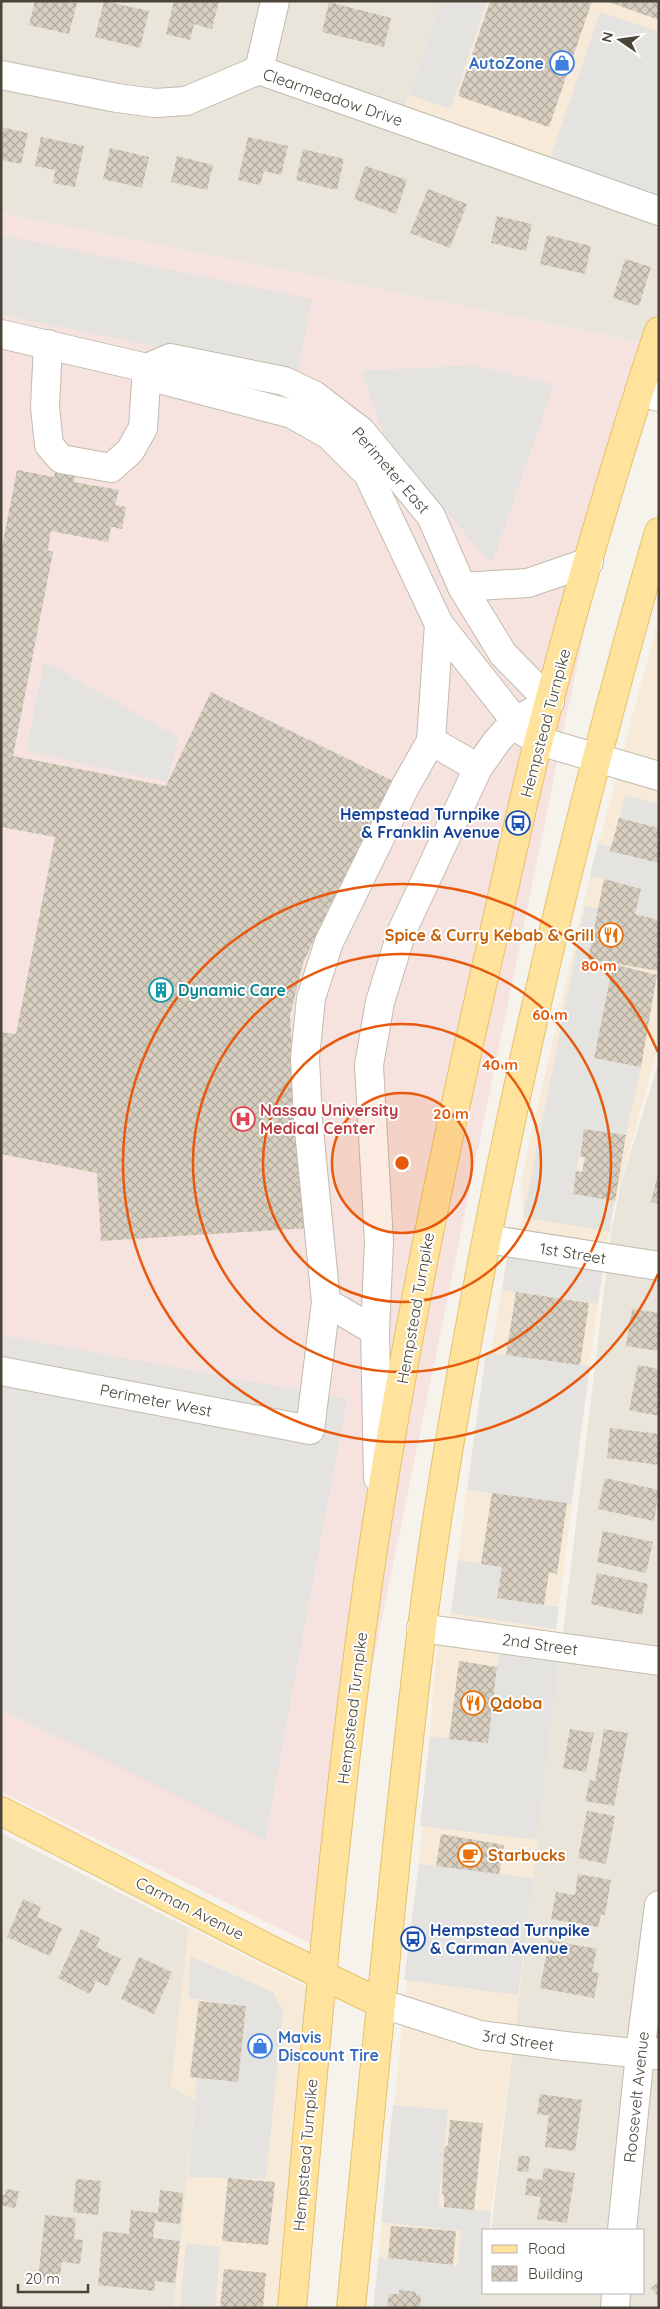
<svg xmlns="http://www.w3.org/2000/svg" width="660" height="2309" font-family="Quicksand,sans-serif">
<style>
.residential{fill:#eae5da}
.commercial{fill:#f7ead8}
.medical{fill:#f6e3e0}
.parking{fill:#e5e3e0}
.building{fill:url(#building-cross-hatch)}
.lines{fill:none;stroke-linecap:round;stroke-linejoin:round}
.minor-casing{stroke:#c2bbae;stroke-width:30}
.major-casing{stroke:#e6c16a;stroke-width:30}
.minor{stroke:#fff;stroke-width:28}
.major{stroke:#ffe39c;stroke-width:28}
.ring{fill:none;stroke:#e8590c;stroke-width:2.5}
.labels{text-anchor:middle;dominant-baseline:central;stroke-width:4;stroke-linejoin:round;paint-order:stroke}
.shop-label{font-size:16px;font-weight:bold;fill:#366cbe;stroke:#fff;text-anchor:end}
.street-label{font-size:16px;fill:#4b4439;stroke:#fff}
.transit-label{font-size:16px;font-weight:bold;fill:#164399;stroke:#fff;text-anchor:end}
.food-label{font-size:16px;font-weight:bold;fill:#c56008;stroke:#fff;text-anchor:start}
.culture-label{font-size:16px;font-weight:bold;fill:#0d838f;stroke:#fff;text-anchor:start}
.health-label{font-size:16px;font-weight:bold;fill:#be3a42;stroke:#fff;text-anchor:start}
.centre{fill:#e8590c;stroke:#fff;stroke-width:2.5}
.ring-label{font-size:15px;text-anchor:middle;font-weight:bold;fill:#e8590c;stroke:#fff;stroke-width:4;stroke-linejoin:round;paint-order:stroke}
</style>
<defs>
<pattern id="building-cross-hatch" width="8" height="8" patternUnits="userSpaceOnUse" patternTransform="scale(1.25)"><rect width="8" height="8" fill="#d8cfc1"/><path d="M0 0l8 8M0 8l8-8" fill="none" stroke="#b1aa9e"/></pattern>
</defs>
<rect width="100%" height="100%" fill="#f6f3ec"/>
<g class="residential">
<polygon points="1,1 441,1 659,211 659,331 654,345 1,213"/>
<polygon points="659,1061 659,2308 481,2308 484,2288 484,2293 644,2293 644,2230 491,2230 611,1233 622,1180"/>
<polygon points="1,1833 189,1928 171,2086 195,2100 174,2308 1,2308"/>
</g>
<g class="commercial">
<polygon points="441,1 659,1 659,211 400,120"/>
<polygon points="659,617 659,1043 612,1214 598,1304 556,1629 560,1656 534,1878 489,2230 484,2230 484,2283 481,2308 373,2308 419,1864 437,1646 451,1613 467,1490 508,1253 523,1217 522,1176 590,876"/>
<polygon points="189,1928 313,1991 288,2308 174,2308 195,2100 171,2086"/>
</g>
<polygon class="medical" points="1,213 643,343 315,1946 1,1792"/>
<g class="parking">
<polygon points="441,1 487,1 451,109 409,95"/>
<polygon points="600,12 659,32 659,199 549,162"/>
<polygon points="1,235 312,299 297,375 1,315"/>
<polygon points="473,365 554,384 492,564 388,446 361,371"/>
<polygon points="44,661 178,737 167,782 26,751"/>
<polygon points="625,795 659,804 659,828 619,818"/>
<polygon points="598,843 659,862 659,920 635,914 641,889 590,876"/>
<polygon points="585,906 598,909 588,958 613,964 594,1058 641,1067 626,1135 584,1129 572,1194 614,1201 610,1232 523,1217"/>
<polygon points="508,1253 603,1267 598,1304 502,1290"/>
<polygon points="1,1335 347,1399 265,1840 1,1709"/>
<polygon points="486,1352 590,1366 571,1504 467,1490"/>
<polygon points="458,1560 502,1567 498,1598 559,1607 556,1629 451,1613"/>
<polygon points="499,1649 560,1656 538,1840 420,1826 430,1736 488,1743"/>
<polygon points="419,1864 534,1878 518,1995 404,1980"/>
<polygon points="190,1956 273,1992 283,2011 266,2179 188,2177 197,2077 246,2006 189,1998"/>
<polygon points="393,2105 448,2110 438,2206 491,2212 489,2230 484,2230 484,2283 481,2308 373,2308 379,2257 457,2266 461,2231 381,2222"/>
<polygon points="186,2243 220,2247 215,2308 180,2308"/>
</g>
<g class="building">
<polygon points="35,1 77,3 69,34 29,25"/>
<polygon points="104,1 149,11 140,48 95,37"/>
<polygon points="174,1 219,1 212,29 194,24 190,40 166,34"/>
<polygon points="490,1 592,1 549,127 458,96"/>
<polygon points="606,1 659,1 659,20"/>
<polygon points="329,2 391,18 384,47 322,32"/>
<polygon points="1,127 28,133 21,164 1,160"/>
<polygon points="41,137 84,146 75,187 53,183 55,170 35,166"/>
<polygon points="248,137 288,146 281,175 264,171 260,185 238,180"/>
<polygon points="110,148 149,157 142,188 103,179"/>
<polygon points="303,149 344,159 337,190 296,180"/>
<polygon points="177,156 213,165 207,190 171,182"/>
<polygon points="365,166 407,180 396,214 354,199"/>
<polygon points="428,189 467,204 450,248 410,233"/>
<polygon points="497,216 532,224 526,251 491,243"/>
<polygon points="547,235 591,246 585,274 540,264"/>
<polygon points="625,259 651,267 639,306 613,298"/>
<polygon points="56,466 76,470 74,482 119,490 115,505 126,507 122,529 111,527 108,542 51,531 48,550 53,552 13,756 166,786 211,692 397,783 336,893 303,963 290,1016 295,1102 309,1228 101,1241 97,1173 1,1154 1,1032 16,1034 55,837 1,827 1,552 17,470 54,477"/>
<polygon points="619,818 659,828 659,863 610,851"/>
<polygon points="604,879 641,889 635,914 659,920 659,971 588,959"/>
<polygon points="613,964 657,975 641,1067 594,1058"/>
<polygon points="584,1129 626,1135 615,1201 573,1194 576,1171 582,1172 585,1157 580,1157"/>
<polygon points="658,1173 659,1173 659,1204 651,1202"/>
<polygon points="516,1292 589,1303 580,1365 506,1355"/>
<polygon points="632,1309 659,1313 659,1351 626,1346"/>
<polygon points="638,1365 659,1369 659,1416 629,1410"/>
<polygon points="610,1428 659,1434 659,1465 607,1458"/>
<polygon points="605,1478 659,1490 654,1521 598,1509"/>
<polygon points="492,1493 567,1503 557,1574 549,1572 544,1605 497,1598 502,1567 481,1564"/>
<polygon points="603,1531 653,1542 646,1573 597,1562"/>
<polygon points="597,1573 648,1584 642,1615 591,1604"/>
<polygon points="459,1661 497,1667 488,1743 449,1739"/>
<polygon points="570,1729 594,1733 586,1772 563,1768"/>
<polygon points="604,1729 628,1733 614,1806 585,1801 590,1780 595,1781"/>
<polygon points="587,1811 615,1816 606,1864 578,1858"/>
<polygon points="441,1834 504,1845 499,1874 436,1866"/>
<polygon points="578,1874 611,1880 605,1915 601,1915 598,1927 551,1919 556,1892 575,1895"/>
<polygon points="23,1899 41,1907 37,1917 62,1928 50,1956 7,1937"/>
<polygon points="81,1929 100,1938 96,1947 121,1959 107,1986 96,1981 90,1994 58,1978"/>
<polygon points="549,1940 597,1949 592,1972 599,1973 594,1998 540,1988"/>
<polygon points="139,1957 172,1972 154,2014 121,1999"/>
<polygon points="199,2001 246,2006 238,2082 190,2077"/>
<polygon points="540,2094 582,2100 575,2151 545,2147 549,2115 537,2114"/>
<polygon points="450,2120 483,2123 474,2210 444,2207 444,2196 442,2192 444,2148 448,2145"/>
<polygon points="519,2155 530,2157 528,2172 517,2171"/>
<polygon points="544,2168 575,2173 567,2223 537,2219 541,2197 525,2195 527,2178 542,2180"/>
<polygon points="228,2178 275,2182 268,2245 222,2241"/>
<polygon points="76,2179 101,2181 98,2215 73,2212"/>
<polygon points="6,2189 19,2191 15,2208 1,2205 1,2194 5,2195"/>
<polygon points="160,2190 183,2193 180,2224 155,2221 153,2238 180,2241 175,2283 155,2281 154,2291 98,2285 103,2231 129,2234 131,2210 158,2213"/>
<polygon points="45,2215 76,2218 74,2239 83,2240 80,2264 62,2262 59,2282 38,2279"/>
<polygon points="391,2226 456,2231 453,2265 388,2258"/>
<polygon points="224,2269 266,2273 263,2308 220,2308"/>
<polygon points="659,2282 659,2298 651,2288"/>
<polygon points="399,2290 416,2292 416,2295 421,2296 420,2308 387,2308 389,2294 399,2294"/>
</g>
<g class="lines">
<g class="minor-casing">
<g id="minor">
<polyline points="259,70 275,1"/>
<polyline points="1,75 117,98 155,103 186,101 259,70 659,211"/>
<polyline points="1,334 147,368 159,379 292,414 329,435 368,474 439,624 524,732 539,741 659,776"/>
<polyline points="48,344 45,407 49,445 61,459 111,468 130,451 143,428 147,368"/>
<polyline points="147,368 170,358 284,381 314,395 361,431 431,516 462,587 503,654 550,702 515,721 497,741 478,768 402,931 380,1002 369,1065 379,1242 375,1331 378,1478"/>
<polyline points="639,391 659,397"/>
<polyline points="462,587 528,583 589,562"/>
<polyline points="431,741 478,768"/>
<polyline points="487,1239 659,1266"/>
<polyline points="326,1302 375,1331"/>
<polyline points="1,1371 310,1430 326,1302 308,1120 305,1058 311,998 329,942 405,787 431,741 439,624"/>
<polyline points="421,1628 659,1661"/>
<polyline points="380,2003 480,2035 565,2046 655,2055 658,2052"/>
<polyline points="622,2230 640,2053 659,1905"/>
<polyline points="615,2308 616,2293"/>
</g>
</g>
<g class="major-casing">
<g id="major">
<polyline points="1,1811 269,1949 380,2003"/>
<path d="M292,2308C312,2082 331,1857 361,1633C392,1402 439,1173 491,946C507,877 521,808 539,739C575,602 614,465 659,331"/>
<path d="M351,2308C366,2151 382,1995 398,1838C410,1730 421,1622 438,1514C490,1183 566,854 659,532"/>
</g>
</g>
<use href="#minor" class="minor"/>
<use href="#major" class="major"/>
</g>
<circle cx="402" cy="1163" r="70" fill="#e8590c" fill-opacity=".12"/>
<g class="ring">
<circle cx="402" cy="1163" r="70"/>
<circle cx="402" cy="1163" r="139"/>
<circle cx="402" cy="1163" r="209"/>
<path d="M658 1274A279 279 0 1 1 658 1052"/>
</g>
<defs>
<g id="shop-ring" transform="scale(1.25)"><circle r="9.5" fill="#fff" stroke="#3f7fe0" stroke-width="1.5"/><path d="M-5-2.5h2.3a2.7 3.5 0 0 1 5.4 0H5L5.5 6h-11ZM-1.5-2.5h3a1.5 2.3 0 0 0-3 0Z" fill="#3f7fe0"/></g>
<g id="bus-ring" transform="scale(1.25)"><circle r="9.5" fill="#fff" stroke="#1a4fb4" stroke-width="1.5"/><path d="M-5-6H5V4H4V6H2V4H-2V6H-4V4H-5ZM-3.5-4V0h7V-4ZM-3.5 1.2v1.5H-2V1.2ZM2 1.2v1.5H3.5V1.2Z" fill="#1a4fb4"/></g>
<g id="restaurant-ring" transform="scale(1.25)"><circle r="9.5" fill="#fff" stroke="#e8710a" stroke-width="1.5"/><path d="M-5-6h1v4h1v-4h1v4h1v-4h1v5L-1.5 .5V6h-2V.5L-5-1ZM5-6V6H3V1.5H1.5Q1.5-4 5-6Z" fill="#e8710a"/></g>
<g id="building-ring" transform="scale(1.25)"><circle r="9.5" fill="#fff" stroke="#0f9aa8" stroke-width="1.5"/><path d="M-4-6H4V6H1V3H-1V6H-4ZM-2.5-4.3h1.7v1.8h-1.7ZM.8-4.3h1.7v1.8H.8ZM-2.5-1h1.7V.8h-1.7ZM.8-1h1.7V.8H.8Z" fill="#0f9aa8"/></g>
<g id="hospital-ring" transform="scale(1.25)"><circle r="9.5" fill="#fff" stroke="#e0444e" stroke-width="1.5"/><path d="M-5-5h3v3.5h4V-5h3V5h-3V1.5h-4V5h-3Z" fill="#e0444e"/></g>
<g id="cafe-ring" transform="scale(1.25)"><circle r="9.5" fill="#fff" stroke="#e8710a" stroke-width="1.5"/><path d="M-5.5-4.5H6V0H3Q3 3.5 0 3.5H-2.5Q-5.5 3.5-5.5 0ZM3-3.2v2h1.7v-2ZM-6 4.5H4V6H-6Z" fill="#e8710a"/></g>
</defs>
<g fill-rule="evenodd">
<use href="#shop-ring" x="562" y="63"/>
<use href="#bus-ring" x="518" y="823"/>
<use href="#restaurant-ring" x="611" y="935"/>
<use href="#building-ring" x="161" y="990"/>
<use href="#hospital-ring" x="243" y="1119"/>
<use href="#restaurant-ring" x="473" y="1703"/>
<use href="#cafe-ring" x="470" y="1855"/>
<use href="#bus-ring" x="413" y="1939"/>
<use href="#shop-ring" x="260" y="2046"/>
</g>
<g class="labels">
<g class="shop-label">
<text x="544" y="63">AutoZone</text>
<text x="278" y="2037" text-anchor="start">Mavis<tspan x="278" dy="18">Discount Tire</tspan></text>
</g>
<g class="street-label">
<text transform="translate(333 97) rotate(19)">Clearmeadow Drive</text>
<text transform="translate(391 470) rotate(49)">Perimeter East</text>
<text transform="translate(545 723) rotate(-75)">Hempstead Turnpike</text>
<text transform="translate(573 1253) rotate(9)">1st Street</text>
<text transform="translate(415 1308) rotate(-80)">Hempstead Turnpike</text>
<text transform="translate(156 1400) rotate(11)">Perimeter West</text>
<text transform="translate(540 1644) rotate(8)">2nd Street</text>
<text transform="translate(352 1708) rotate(-83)">Hempstead Turnpike</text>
<text transform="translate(190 1908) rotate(27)">Carman Avenue</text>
<text transform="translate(518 2040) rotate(8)">3rd Street</text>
<text transform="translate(636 2097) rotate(-84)">Roosevelt Avenue</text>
<text transform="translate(305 2155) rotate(-85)">Hempstead Turnpike</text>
</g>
<g class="transit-label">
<text x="500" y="814">Hempstead Turnpike<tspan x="500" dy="18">&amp; Franklin Avenue</tspan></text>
<text x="430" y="1930" text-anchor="start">Hempstead Turnpike<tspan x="430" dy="18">&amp; Carman Avenue</tspan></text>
</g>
<g class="food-label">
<text x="594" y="935" text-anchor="end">Spice &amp; Curry Kebab &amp; Grill</text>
<text x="490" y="1703">Qdoba</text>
<text x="488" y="1855">Starbucks</text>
</g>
<g class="culture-label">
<text x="178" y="990">Dynamic Care</text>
</g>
<g class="health-label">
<text x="260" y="1110">Nassau University<tspan x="260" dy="18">Medical Center</tspan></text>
</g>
</g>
<circle cx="402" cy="1163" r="8" class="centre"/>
<g class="ring-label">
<text x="599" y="971">80 m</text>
<text x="550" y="1020">60 m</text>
<text x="500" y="1070">40 m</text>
<text x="451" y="1119">20 m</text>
</g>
<rect width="660" height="2309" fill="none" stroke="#4b4439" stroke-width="5"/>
<rect x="482" y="2229" width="162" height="65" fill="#ffffff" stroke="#b7b4b0"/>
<rect x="492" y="2245" width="25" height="8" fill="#ffe39c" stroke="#b7b4b0"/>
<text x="528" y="2254" font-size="15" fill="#4b4439">Road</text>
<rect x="492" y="2266" width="25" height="15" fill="url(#building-cross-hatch)" stroke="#b7b4b0"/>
<text x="528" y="2279" font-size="15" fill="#4b4439">Building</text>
<g transform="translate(620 40) rotate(283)" stroke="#ffffff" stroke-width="4" paint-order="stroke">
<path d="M0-4L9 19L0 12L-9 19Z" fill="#4b4439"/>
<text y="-8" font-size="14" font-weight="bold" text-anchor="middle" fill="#4b4439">N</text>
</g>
<path d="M18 2284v8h70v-8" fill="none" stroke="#4b4439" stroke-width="2.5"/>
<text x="25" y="2284" font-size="15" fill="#4b4439" stroke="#ffffff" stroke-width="4" paint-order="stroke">20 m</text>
</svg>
